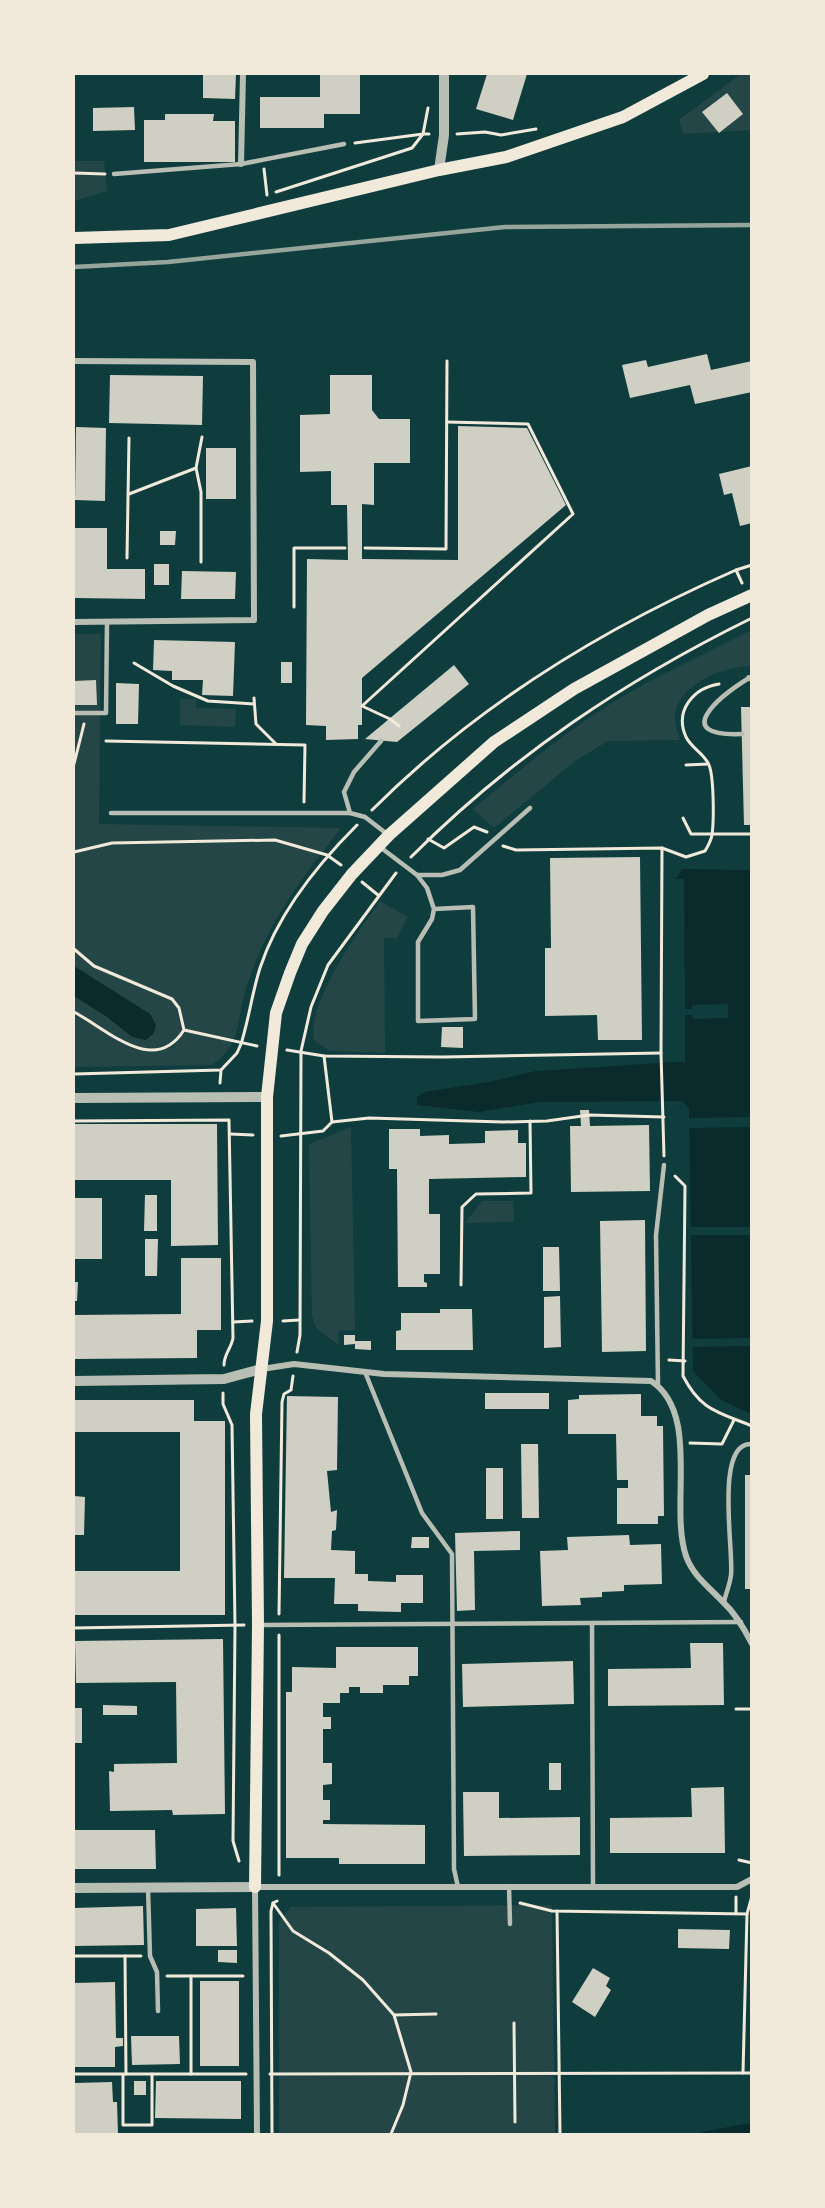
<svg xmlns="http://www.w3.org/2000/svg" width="825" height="2208" font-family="'IBM Plex Serif',serif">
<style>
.green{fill:#244646}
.water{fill:#0a2a2b}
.pier{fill:#0f3d3e}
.building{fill:#cfcfc3}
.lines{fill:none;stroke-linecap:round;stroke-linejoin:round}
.path{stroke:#f1e9da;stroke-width:3}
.service{stroke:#b8beb3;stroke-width:4.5}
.minor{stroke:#b8beb3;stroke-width:6}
.tertiary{stroke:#b8beb3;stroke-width:10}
.secondary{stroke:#f1e9da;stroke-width:12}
.rail{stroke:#97a49c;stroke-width:4.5}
</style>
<rect width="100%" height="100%" fill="#0f3d3e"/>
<g class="green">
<polygon points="741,74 751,74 751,130 683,134 679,120"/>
<polygon points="74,161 104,161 107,191 74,201"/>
<path d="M751,630V666C723,666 673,686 675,721C675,727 679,734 680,740L608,741L575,761L494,828L473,809C520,770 567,730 620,698C663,673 708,653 751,630Z"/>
<path d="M74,634H101L99,824L341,828C300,881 269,919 247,985C236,1016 243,1047 211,1065L74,1067Z"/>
<polygon points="180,699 196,699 196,708 236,709 235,727 180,725"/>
<path d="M380,901L408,917L397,938H384L385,1053L330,1051L314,1040C306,1003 359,931 380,901Z"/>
<polygon points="351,1127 355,1330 338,1331 339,1345 316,1328 312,1316 309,1144"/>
<polygon points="482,1201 513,1201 514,1222 465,1223"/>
<polygon points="552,1905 555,2134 279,2134 279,1922 291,1907"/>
</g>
<g class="water">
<polygon points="683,869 751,870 751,1414 721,1400 693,1371 689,1109 683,1101 539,1102 479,1112 417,1105 417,1097 424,1092 489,1082 536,1071 675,1062 675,879"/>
<polygon points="74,966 150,1014 156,1025 154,1033 146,1040 132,1037 107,1017 74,996"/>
<polygon points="751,2123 751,2134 697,2134 701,2132"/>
</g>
<g class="pier">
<polygon points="675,879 684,879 685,1009 692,1009 692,1005 728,1004 728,1018 693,1019 692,1015 685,1015 685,1062 675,1062"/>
<polygon points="751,1117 751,1127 689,1128 689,1118"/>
<rect x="691" y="1227" width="60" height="8"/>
<polygon points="751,1338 751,1346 692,1347 692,1339"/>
</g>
<g class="building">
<polygon points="203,74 236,74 235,99 203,98"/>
<polygon points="320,74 360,74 360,114 324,114 324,128 260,128 260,97 320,97"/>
<polygon points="487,74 527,74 513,120 476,109"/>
<polygon points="727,93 743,114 719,133 702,112"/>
<polygon points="134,107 135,130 93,131 93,108"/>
<polygon points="165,114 214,114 213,121 235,121 235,162 144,162 144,120 165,120"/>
<polygon points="707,354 711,370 752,361 752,392 695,404 690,385 630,398 622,365 646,360 648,367"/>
<polygon points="110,375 203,376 202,425 109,423"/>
<polygon points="330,375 372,375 372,410 379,419 410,419 410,463 374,463 374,505 362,504 362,559 458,560 458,426 527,428 566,505 362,678 362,725 358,725 358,739 326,740 326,726 306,725 307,559 348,560 347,505 331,505 331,471 300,472 300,415 330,414"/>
<polygon points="76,427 106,428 105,501 75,500"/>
<rect x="206" y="448" width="30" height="51"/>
<polygon points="752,466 752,523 740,526 732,493 724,495 719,474"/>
<polygon points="75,528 107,528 107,569 145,569 145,599 75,598"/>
<polygon points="160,531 176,531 175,545 160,545"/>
<rect x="154" y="564" width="15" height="21"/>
<polygon points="182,571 236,572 235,599 181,599"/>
<polygon points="154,640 235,642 233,696 202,695 203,680 172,680 172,671 153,670"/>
<rect x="281" y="662" width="11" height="21"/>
<polygon points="454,665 469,684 397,742 365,739"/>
<polygon points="96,680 97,705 74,705 74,681"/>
<polygon points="116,683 139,684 138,724 116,724"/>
<polygon points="741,707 752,707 752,825 744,825"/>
<polygon points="640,857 642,1040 598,1040 597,1015 545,1016 545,948 551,948 550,858"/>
<polygon points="442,1027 463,1027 463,1048 441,1047"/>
<polygon points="580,1110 589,1110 590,1126 649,1125 650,1191 571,1192 570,1126 581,1126"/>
<polygon points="74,1124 217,1124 218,1245 171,1246 171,1180 74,1180"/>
<polygon points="389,1129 420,1129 420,1136 449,1135 449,1144 485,1143 485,1131 518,1130 518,1143 526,1143 526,1177 429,1179 429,1214 440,1214 440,1274 424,1274 424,1282 427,1283 427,1287 398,1287 397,1169 389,1169"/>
<polygon points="145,1195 157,1195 157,1231 144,1231"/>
<rect x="74" y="1198" width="28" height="61"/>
<polygon points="645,1220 646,1351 602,1352 600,1221"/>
<polygon points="145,1239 158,1239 157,1276 145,1276"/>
<polygon points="543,1247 559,1247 560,1291 543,1291"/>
<polygon points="181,1258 221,1258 221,1330 197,1330 197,1358 74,1359 74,1315 181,1314"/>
<polygon points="74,1282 78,1282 77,1301 74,1301"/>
<polygon points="560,1296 561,1347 544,1348 544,1297"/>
<polygon points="440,1309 472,1309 473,1350 396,1350 396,1331 401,1330 401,1313 440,1313"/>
<polygon points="344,1335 355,1335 355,1341 371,1341 371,1350 355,1349 355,1344 344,1345"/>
<rect x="485" y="1393" width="64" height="16"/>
<polygon points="641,1394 641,1416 657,1416 657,1426 663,1426 664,1516 658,1516 658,1524 617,1524 617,1488 628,1488 628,1480 617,1480 616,1434 568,1434 568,1400 579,1399 579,1395"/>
<polygon points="287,1396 338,1397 337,1470 327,1471 331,1512 337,1510 336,1530 332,1531 331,1550 355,1551 355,1574 368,1574 368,1581 396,1582 396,1575 423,1575 423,1603 401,1603 401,1612 358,1611 358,1604 334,1604 335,1578 284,1578"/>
<polygon points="74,1400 194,1400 194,1421 225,1421 225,1615 74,1615 74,1571 180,1571 180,1432 74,1432"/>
<polygon points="521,1444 538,1444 539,1518 522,1518"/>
<rect x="486" y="1468" width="17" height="51"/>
<rect x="745" y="1475" width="7" height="114"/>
<polygon points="74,1496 85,1497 84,1535 74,1535"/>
<polygon points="520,1531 520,1550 474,1551 475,1610 457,1611 455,1533"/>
<polygon points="629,1535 630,1545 661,1544 662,1584 624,1585 624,1591 602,1592 602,1597 580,1598 581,1605 542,1606 540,1551 568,1550 567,1537"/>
<polygon points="412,1537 429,1537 429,1548 411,1548"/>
<polygon points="223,1639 225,1814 173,1815 172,1810 110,1811 109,1771 114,1772 114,1764 177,1763 176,1682 76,1683 75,1641"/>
<polygon points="690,1643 723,1643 724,1705 608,1706 608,1669 691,1668"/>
<polygon points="336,1647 418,1647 418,1676 409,1676 409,1685 383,1685 383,1693 360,1693 360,1687 349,1687 349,1693 340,1693 340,1703 323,1703 323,1717 331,1717 331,1729 323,1729 323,1763 332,1763 332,1784 323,1785 323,1800 330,1800 330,1820 323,1820 323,1824 425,1825 425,1864 339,1864 339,1858 286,1858 286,1692 292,1692 292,1667 336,1668"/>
<polygon points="573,1661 574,1704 463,1707 462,1664"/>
<polygon points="103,1705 137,1706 137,1715 103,1715"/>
<rect x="74" y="1708" width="8" height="35"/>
<rect x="549" y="1763" width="12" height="27"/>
<polygon points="724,1787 725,1853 610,1853 610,1818 692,1817 691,1788"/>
<polygon points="463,1792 499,1792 499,1818 580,1817 580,1855 464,1856"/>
<polygon points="74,1830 155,1830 156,1869 75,1869"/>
<polygon points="143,1906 144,1945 74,1946 74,1908"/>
<polygon points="236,1908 237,1946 196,1946 196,1909"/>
<polygon points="678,1929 730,1930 729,1949 678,1948"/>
<polygon points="218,1950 237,1950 237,1963 218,1962"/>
<polygon points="593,1968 610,1978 606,1986 611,1990 595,2017 572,2002"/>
<rect x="200" y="1981" width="39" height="85"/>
<polygon points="115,1982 116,2038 123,2038 123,2046 115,2047 115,2067 74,2067 74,1983"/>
<polygon points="131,2036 179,2036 180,2064 132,2065"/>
<rect x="134" y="2081" width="12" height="14"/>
<polygon points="156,2081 241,2081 241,2119 155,2118"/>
<polygon points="112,2082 113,2102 117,2102 118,2134 74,2134 74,2083"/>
</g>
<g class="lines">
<g class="path">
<polyline points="457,134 485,132 501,135 536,129"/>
<polyline points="355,143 423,134 428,108"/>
<polyline points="264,169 267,195"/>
<polyline points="74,173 105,174"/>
<polyline points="276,192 412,148 423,134 429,134"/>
<polyline points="196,468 201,492 201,562"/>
<polyline points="129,494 196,468 202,437"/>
<polyline points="365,548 446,549 447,361"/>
<polyline points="127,558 129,438"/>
<polyline points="736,570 752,565"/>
<polyline points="294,607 294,548 345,548"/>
<polyline points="134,663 173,686 208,701 254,704"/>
<polyline points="254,698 256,724 276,744"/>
<polyline points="399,726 390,719 362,706 573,514 528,424 447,422"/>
<polyline points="106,741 305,745 304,802"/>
<polyline points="74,764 84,724"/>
<polyline points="686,765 708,764"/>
<path d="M372,810C477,705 601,629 736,570L742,583"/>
<polyline points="683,818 691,834 752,834"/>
<polyline points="428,839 444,848 474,827 487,832"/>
<path d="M503,846L516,850L662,848L686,857L705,851C708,846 711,841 712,835C714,821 714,777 709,765C704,753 692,749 686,737C674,710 694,688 719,684"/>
<polyline points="662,848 661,1053 664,1156"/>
<polyline points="74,852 112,843 275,840 327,855 341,865"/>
<path d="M411,857C512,756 624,681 752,618"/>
<polyline points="362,882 378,895"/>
<polyline points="74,949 94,966 172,999 179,1008 184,1030 257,1046"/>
<path d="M74,1012C107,1029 154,1077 184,1030"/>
<polyline points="287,1050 324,1056 443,1057 661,1053"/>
<polyline points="324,1056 332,1122"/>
<path d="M74,1074L221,1070L237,1053L241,1044C249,1019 252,993 260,968C278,913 317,865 357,825"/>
<polyline points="220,1083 221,1070"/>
<path d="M74,1121L229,1120L233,1338C231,1349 224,1354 224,1365"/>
<polyline points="230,1134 253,1135"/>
<polyline points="281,1136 323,1131 332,1122 369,1118 503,1122 547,1121 589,1115 664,1117"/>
<path d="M675,1176L685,1186L683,1376C701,1411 718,1412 752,1426"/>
<polyline points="461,1285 462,1207 476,1194 531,1193 530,1121"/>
<polyline points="283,1321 299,1320"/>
<polyline points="233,1322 252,1321"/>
<polyline points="297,1352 300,1335 301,1051 311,1007 328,965 396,873"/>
<polyline points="669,1360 685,1361"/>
<polyline points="223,1393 223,1404 232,1425 235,1625 233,1841 239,1861"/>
<polyline points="690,1443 722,1444 734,1420"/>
<polyline points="279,1614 282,1402 284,1394 291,1390 293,1376"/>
<polyline points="74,1628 244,1625"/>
<polyline points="736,1709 752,1709"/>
<polyline points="739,1860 752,1863"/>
<polyline points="279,1875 279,1635"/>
<polyline points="273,1903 293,1931 329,1953 363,1980 394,2015 411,2072 403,2105 391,2134"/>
<polyline points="520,1903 552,1911 747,1914 752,1896"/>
<polyline points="557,1911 560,2134"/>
<polyline points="736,1913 736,1897"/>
<polyline points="74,1956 141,1956"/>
<polyline points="125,1956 126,2074"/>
<polyline points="167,1976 243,1976"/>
<polyline points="191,1976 191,2074"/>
<polyline points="394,2015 436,2014"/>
<polyline points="514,2023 515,2122"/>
<polyline points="743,2073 747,1914"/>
<polyline points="74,2074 246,2074"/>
<polyline points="270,2074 752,2073"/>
<polyline points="123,2075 123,2125 152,2125 152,2074"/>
<polyline points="272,2134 271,1911 273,1903 277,1901"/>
</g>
<g class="service">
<polyline points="114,174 241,164 344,144"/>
<polyline points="74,713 106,713 107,622"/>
<path d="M742,734C669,737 720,696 749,678"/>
<polyline points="381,741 354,772 344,792 350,813 365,817 387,834"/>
<polyline points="111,813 350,813"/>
<polyline points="380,847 417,875 442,875 460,870 530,808"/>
<polyline points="417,875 427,888 434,909 432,919 418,942 418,1021 475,1019 473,907 434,909"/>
<polyline points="365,1372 422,1513 452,1554 454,1869 458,1887"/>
<polyline points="658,1386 656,1235 664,1165"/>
<path d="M724,1602C726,1593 730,1584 731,1575C734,1551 714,1441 752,1444"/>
<polyline points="592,1624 593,1887"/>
<polyline points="261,1625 741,1622"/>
<polyline points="509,1886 510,1924"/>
<polyline points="148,1888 150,1956 157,1972 158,2011"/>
</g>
<g class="minor">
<polyline points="241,164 243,74"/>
<polyline points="74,361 253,362 254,620 74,622"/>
<polyline points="749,678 752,679"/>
<path d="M262,1369L294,1364L384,1374L651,1381C701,1413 669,1506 686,1556C693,1576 709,1587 723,1602C736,1614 744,1628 752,1644"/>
<polyline points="257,2134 255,1887 737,1887 752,1879"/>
</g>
<g class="tertiary">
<polyline points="439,170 444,135 444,74"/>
<polyline points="74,1098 267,1097"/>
<polyline points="74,1381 224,1379 261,1369"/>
<polyline points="74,1888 255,1887"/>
</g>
<g class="secondary">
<polyline points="74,238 169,235 439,170 506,157 623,117 703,74"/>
<polyline points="255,1887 258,1625 256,1414 267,1321 267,1097 276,1013 290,973 302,944 323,911 352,874 389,835 494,742 574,689 708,615 752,595"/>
</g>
<polyline class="rail" points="74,267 168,262 505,227 752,225"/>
</g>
<rect width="825" height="2208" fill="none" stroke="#f1e9da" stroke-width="150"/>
</svg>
